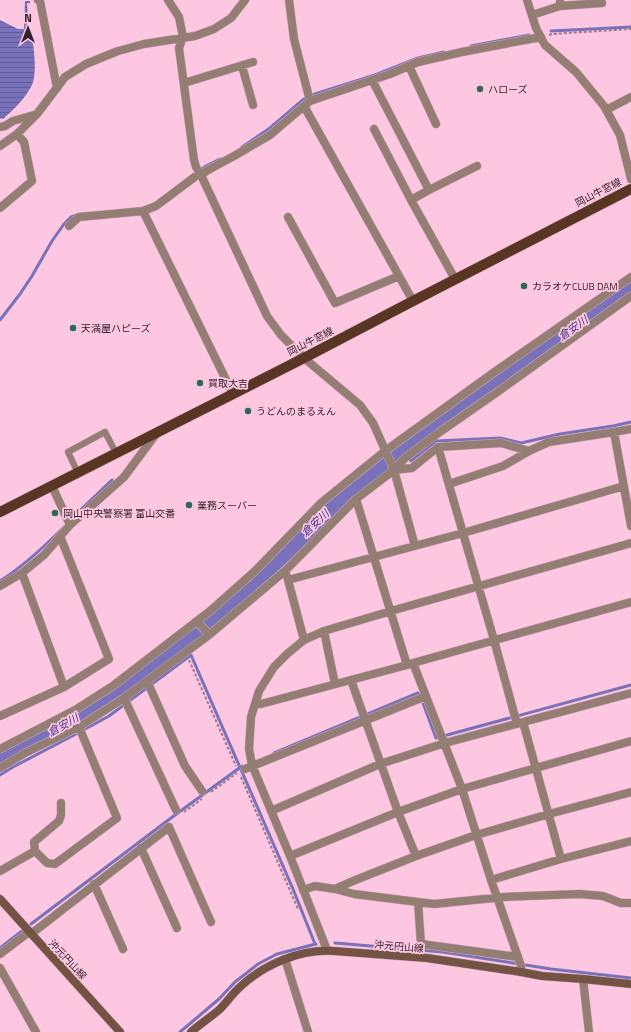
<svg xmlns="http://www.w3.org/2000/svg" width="631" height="1032" viewBox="0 0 631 1032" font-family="'Titillium Web','Noto Sans JP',sans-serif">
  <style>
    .water { fill: url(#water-rules) }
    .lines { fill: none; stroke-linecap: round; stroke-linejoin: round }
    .stream { stroke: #7971b9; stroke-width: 3 }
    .river { stroke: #7971b9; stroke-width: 19 }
    .service-casing { stroke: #d5a6be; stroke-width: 7 }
    .minor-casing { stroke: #d5a6be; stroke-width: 9 }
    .secondary-casing { stroke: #d5a6be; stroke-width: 9 }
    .primary-casing { stroke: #d5a6be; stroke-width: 11 }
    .path { stroke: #9e798c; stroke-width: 2; stroke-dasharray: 3 2; stroke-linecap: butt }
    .service { stroke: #947e74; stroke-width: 6 }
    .minor { stroke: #947e74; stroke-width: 8 }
    .secondary { stroke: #725344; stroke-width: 8 }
    .primary { stroke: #593523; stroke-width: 10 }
    .poi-dot { fill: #2e6954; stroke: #fdc7e2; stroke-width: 1.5 }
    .labels { text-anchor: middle; stroke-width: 3.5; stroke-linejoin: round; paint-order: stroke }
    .poi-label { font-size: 10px; fill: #36222d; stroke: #fdc7e2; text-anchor: start }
    .street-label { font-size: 10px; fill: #36222d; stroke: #fdc7e2 }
    .water-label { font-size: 11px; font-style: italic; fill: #46358c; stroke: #fdc7e2 }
  </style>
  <defs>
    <pattern id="water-rules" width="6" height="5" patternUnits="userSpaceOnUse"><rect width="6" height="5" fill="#7971b9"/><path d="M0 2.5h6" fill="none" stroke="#645c97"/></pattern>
  </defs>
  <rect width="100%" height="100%" fill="#fdc7e2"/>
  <path class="water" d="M 25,1 L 30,1 L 30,3 L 27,3 L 29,28 L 31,29 C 33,43 38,72 32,85 C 25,99 14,109 3,119 L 1,118 L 0,119 L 0,20 L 18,29 L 24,29 Z"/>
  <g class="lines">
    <path class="stream" d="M 551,31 L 631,27
      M 471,46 L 529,35
      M 242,147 L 270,128 L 304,99 L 315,94 L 375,75 L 418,58 L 444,52
      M 199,171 L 206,166 L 220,159
      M 0,320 L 20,294 L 32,276 L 52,241 L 64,224 L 71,217 L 77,215
      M 403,449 L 406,454
      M 409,458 L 411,461 L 436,441 L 500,438 L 521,443 L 560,434 L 613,426 L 631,422
      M 69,521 L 112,480
      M 0,581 C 24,566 44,547 64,527
      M 274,753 L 418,693 L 420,695 L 436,738 L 631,685
      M 0,775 L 13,767 L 76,734 L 109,716 L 191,655 L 293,889 L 315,944
      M 31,924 L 171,818 L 242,766
      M 335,943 L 443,952 L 551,969 L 631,978
      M 0,948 L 22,931
      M 180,1032 L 219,999 L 235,982 L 258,964 L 277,954 L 316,944"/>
    <path class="river" d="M 0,759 L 78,717 L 135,678 L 209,623 L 332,507 L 394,454 L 423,435 L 631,286"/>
    <defs>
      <path id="service" d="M 78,473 L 68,452 L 105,432 L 116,453"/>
      <path id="minor" d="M 38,0 L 40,1 L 57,88
        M 168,0 L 179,17 L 183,37 L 179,48 L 194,160 L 196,167 L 201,175 L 267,316 L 281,335 L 304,358 L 360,405 L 373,423 L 394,470 L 415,546
        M 289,0 L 294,39 L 310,101
        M 527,0 L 536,28 L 545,45 L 576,72 L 604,106 L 620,135 L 631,179
        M 560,6 L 602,3 L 601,0
        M 532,15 L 560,6 L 560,2
        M 242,66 L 253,105
        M 409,66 L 436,124
        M 372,80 L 429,190 L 411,200 L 455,279
        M 184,83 L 253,62
        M 304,106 L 310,101 L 390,74 L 418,62 L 462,52 L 541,37
        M 606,110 L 631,97
        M 0,127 L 5,126 L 13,121 L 34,115
        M 374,129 L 411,200
        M 0,146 L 17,134 L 37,114 L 65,77 L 86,64 L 118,51 L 144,44 L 195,36 L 214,29 L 231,18 L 245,0
        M 201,175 L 208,170 L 234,156 L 270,135 L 304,106 L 413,301
        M 429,190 L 477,166
        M 0,208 L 32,181 L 24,142 L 17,134
        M 143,211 L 233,394
        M 288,217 L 335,303 L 399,276
        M 69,226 L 79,217 L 143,211 L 156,206 L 200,173
        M 614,432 L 631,526
        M 438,447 L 494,640 L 517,724
        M 394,470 L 412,468 L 438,447 L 501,443 L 529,451 L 549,442 L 614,432 L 631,429
        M 449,484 L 503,466 L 529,451
        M 52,486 L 70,525
        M 356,499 L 407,665 L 413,663 L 462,789 L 491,880 L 518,957 L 521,966 L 521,972
        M 22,573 L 64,687
        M 287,576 L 304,640
        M 288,580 L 463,533 L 624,486
        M 0,586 L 22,573 L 44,555 L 70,525 L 124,477 L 156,434
        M 197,621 L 209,635
        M 324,631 L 335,684
        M 413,663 L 631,602
        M 351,680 L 398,812 L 416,856
        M 147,681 L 185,766 L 202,791
        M 124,698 L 176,810
        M 255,704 L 261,704 L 407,665
        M 0,716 L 64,687 L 109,659 L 60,536
        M 523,722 L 561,859
        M 0,749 L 75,710 L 114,685 L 210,611 L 255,571 L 322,502 L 385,451 L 493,373 L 631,277
        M 0,768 L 25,753 L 79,727 L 124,698 L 209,635 L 286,570 L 356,499 L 394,470 L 405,458 L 437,434 L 496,393 L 631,296
        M 245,769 L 426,696
        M 271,811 L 380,764 L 445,743 L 631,693
        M 141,848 L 177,928
        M 35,851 L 34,842 L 59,821 L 61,815 L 61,803
        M 290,856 L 398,812 L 462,789 L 631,741
        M 0,871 L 35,851 L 47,863 L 55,864 L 117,818 L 79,727
        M 491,880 L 561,859 L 631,841
        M 94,884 L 123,949
        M 335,889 L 354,894 L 434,904 L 504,897 L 579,894 L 603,896 L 621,903 L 631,903
        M 303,890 L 315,886 L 335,889 L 353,881 L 416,856 L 476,835 L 549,814 L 631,792
        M 418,902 L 421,944 L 518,957
        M 31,934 L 169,827 L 211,922
        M 327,950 L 290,856 L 252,765 L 249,749 L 251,717 L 259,691 L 274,667 L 287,654 L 304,640 L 324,631 L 391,611 L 631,543
        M 0,954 L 29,932
        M 285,959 L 308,1032
        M 0,968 L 36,1032
        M 583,979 L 589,1032"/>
      <path id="secondary" d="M 0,899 L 120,1032
        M 191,1032 C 200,1024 211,1017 220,1009 C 227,1002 233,993 241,986 C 265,964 300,949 334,951 L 427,958 L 521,972 L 542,976 L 583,979 L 631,984"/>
      <path id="primary" d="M 0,512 L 304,358 L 413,301 L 631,189"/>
    </defs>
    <use href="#service" class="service-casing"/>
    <use href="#minor" class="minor-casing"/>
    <use href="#secondary" class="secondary-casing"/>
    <use href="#primary" class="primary-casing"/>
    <path class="path" d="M 549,35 L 552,34 L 631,29
      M 189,660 L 236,766
      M 241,777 L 298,909 L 302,907
      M 211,792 L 237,773
      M 184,812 L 202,799"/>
    <use href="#service" class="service"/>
    <use href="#minor" class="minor"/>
    <use href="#secondary" class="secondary"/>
    <use href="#primary" class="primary"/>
  </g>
  <g class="poi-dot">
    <circle cx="480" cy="89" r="4"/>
    <circle cx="524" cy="286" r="4"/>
    <circle cx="73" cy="328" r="4"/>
    <circle cx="200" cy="383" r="4"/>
    <circle cx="248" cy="411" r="4"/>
    <circle cx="189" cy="505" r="4"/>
    <circle cx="55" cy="513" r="4"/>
  </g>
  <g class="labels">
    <g class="poi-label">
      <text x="488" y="93">ハローズ</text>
      <text x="532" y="290">カラオケCLUB DAM</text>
      <text x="81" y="332">天満屋ハピーズ</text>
      <text x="208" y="387">買取大吉</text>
      <text x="256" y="415">うどんのまるえん</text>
      <text x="197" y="509">業務スーパー</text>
      <text x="63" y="517">岡山中央警察署 富山交番</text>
    </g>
    <g class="street-label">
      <text transform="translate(598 192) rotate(-27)" y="4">岡山牛窓線</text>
      <text transform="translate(310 341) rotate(-27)" y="4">岡山牛窓線</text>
      <text transform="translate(399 946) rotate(5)" y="4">沖元円山線</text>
      <text transform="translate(68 959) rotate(47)" y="4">沖元円山線</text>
    </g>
    <g class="water-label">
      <text transform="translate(573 328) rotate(-35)" y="4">倉安川</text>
      <text transform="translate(315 523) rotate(-43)" y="4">倉安川</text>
      <text transform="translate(63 725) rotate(-29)" y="4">倉安川</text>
    </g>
  </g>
  <g transform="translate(28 28)" stroke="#fdc7e2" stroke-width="3" paint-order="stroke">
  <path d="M0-3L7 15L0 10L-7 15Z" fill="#36222d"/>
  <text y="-6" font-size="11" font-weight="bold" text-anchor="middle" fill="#36222d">N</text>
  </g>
</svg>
